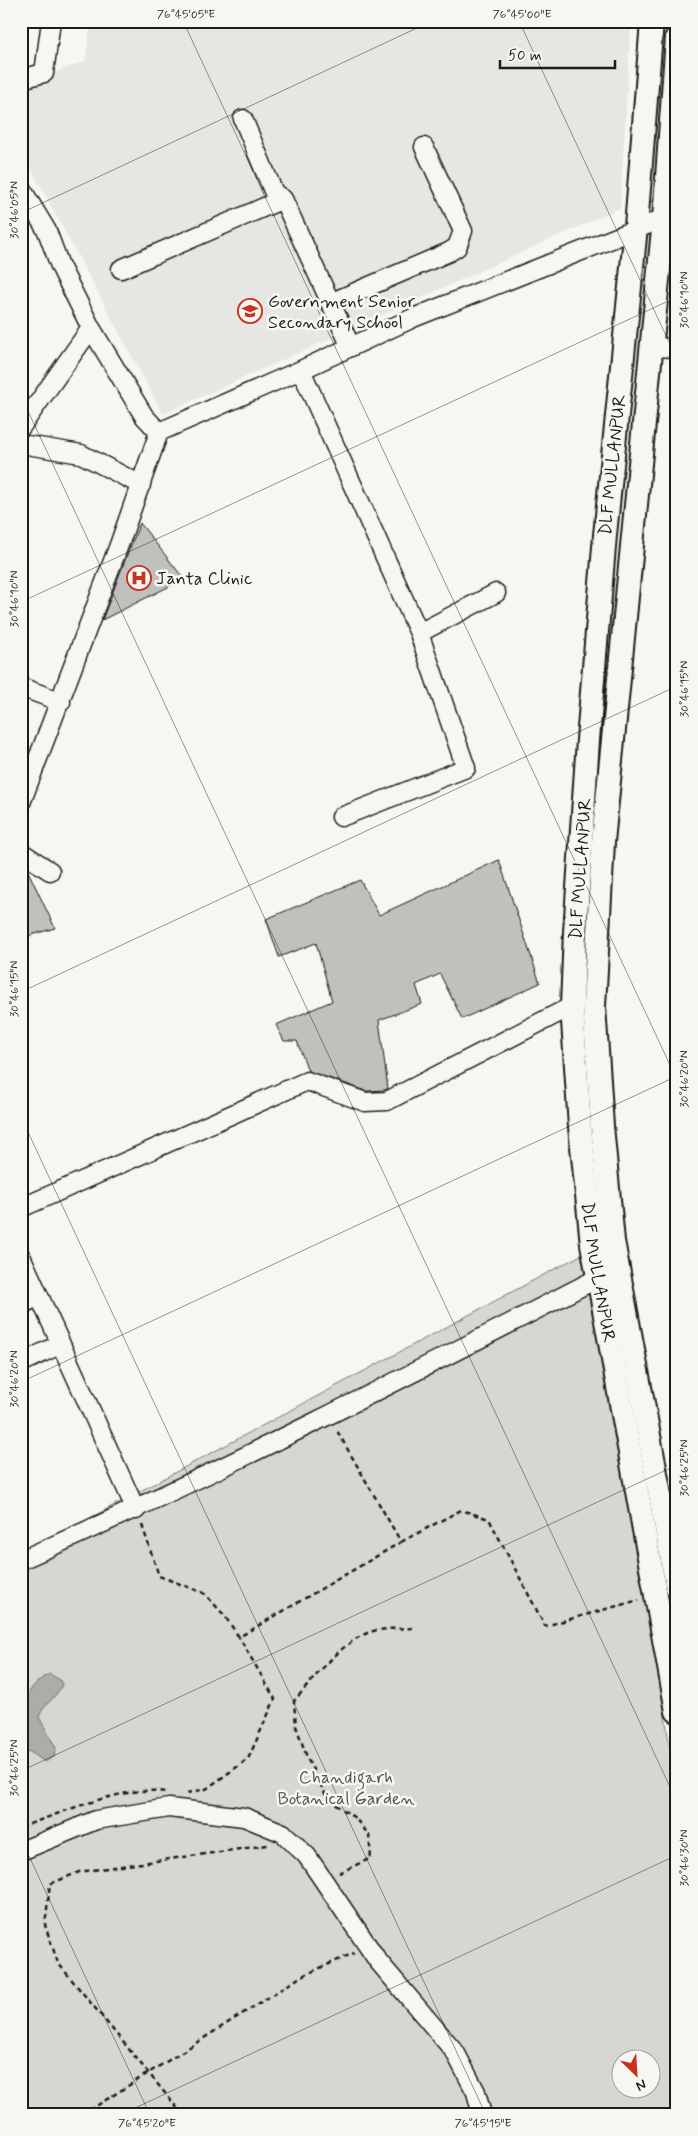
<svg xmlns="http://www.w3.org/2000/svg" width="698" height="2136" viewBox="0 0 698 2136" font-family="Mynerve,sans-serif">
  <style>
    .built { fill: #e6e6e2 }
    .green { fill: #d6d6d2; stroke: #797977; fill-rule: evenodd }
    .water { fill: #acaca9; stroke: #727271 }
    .building { fill: #c0c0bd; stroke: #1c1c1c }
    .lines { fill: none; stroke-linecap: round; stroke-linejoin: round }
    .minor-casing { stroke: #1c1c1c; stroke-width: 21 }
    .major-casing { stroke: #1c1c1c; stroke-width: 26 }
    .path { stroke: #1c1c1c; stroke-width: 2.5; stroke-dasharray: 5 4; stroke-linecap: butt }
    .minor { stroke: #f6f6f2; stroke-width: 18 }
    .major { stroke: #f6f6f2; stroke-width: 22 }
    .ticks { fill: none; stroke: #1c1c1c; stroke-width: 1; stroke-opacity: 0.45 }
    .labels { text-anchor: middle; stroke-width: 5; stroke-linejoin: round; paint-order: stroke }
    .poi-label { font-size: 18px; fill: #1c1c1c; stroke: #f6f6f2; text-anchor: start }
    .street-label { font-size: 18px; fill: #1c1c1c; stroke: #f6f6f2 }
    .park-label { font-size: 18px; fill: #545453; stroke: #f6f6f2 }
    .neatline { fill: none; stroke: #1c1c1c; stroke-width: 2 }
    .ticks-label { font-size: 12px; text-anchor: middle; fill: #1c1c1c }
  </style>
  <rect width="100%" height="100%" fill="#f6f6f2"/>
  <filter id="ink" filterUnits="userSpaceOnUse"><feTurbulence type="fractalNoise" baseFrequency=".02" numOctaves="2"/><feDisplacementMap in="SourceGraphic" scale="10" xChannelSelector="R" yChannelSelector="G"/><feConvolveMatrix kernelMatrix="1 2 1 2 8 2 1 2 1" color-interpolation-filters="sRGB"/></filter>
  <g filter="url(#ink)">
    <path class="built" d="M 91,21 L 631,21 L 620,208 L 163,414 L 21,150 L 21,86 L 85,61 Z"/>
    <path class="green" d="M 592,1249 L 677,1793 L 677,2115 L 21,2115 L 21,1555 ZM 620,2058 L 650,2058 L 650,2088 L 620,2088 Z"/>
    <path class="water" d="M 50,1674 L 60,1680 L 62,1685 C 56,1698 43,1705 39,1717 L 56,1748 L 54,1757 L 45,1762 L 30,1752 L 21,1749 C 21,1719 19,1688 50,1674 Z"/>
    <path class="building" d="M 140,523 L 184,579 L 102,620 L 129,550 Z
      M 499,860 L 540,983 L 462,1019 L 440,974 L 416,985 L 422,1004 L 379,1020 L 388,1089 L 384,1090 L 367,1091 L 308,1071 L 297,1041 L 284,1041 L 276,1025 L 332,1001 L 316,943 L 279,957 L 266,919 L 360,880 L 379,915 Z
      M 21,865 L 27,869 L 55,928 L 21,938 Z"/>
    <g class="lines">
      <defs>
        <path id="minor" d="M 21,79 L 44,73 L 51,21
          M 243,119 L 274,193 L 283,199 L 351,347
          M 21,188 L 47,231 L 60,266 L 91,328 L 144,416 L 159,432
          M 121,269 L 283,199
          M 330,303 L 449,252 L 457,247 L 463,231 L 424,147
          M 651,347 L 677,348
          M 301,370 L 419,633 L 466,768 L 341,817
          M 21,427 L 91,328
          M 21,444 L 81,454 L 141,485
          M 419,633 L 496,593
          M 21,687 L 61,702
          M 21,803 L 119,545 L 159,432 L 301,370 L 413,318 L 677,213
          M 21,852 L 50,871
          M 21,1208 L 307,1081 L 365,1102 L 387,1101 L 572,1006
          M 21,1256 L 136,1510
          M 21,1305 L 39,1296
          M 21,1363 L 61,1344
          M 21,1560 C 217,1474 408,1376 598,1278
          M 21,1851 L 96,1820 L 169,1808 L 244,1817 L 283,1833 L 307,1856 L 378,1961 L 455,2052 L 476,2092 L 482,2115"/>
        <g id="major">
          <path id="s1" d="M 652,21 L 636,227 L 605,535 L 588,740 L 575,932 L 572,1006 L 580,1127 L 592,1244 L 677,1711"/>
          <path d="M 677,37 L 664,219 L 603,842 L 594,1006 L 602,1126 L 613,1241 L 677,1587"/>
        </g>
      </defs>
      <use href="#minor" class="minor-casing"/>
      <use href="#major" class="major-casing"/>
      <path class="path" d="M 142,1525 L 159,1576 L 204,1593 L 224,1615 L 239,1637 L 401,1542 L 336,1429
        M 401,1542 L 461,1510 L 489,1519 L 545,1626 L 639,1600
        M 187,1793 L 206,1789 L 248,1759 L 275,1699 L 239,1637
        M 21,1827 C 59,1814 126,1784 165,1792
        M 339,1873 L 371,1858 L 369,1835 L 355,1818 L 328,1799 L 308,1760 L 296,1726 L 294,1701 C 315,1678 346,1634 379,1630 C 390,1628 402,1629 414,1628
        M 82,2115 L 302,1976 L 354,1953
        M 183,2115 L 58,1963 L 45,1925 L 50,1884 L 79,1872 L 268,1845"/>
      <use href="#minor" class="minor"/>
      <use href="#major" class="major"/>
    </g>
  </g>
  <path class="ticks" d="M 183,21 L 677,1080M 519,21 L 677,359M 21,213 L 432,21M 21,396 L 677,1802M 21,602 L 677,297M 21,992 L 677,686M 21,1117 L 486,2115M 21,1382 L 677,1076M 21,1771 L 677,1465M 21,1839 L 150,2115M 120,2115 L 677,1855"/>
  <defs>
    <symbol id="school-ring" viewBox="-11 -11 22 22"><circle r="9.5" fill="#f6f6f2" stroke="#c8321e" stroke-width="1.5"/><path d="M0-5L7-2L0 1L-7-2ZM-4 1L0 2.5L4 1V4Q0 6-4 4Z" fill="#c8321e"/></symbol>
    <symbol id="hospital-ring" viewBox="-11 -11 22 22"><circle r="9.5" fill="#f6f6f2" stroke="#c8321e" stroke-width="1.5"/><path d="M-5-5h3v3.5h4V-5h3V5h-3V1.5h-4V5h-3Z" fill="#c8321e"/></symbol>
  </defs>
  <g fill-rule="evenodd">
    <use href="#school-ring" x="236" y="297" width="28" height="28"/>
    <use href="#hospital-ring" x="125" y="564" width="28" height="28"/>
  </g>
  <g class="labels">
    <g class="poi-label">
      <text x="268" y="307">Government Senior<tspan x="268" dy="21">Secondary School</tspan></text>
      <text x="156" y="584">Janta Clinic</text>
    </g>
    <g class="street-label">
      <text transform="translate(612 465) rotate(-84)" y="6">DLF MULLANPUR</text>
      <text transform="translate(580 869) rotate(-86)" y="6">DLF MULLANPUR</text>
      <text dy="6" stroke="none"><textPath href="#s1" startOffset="1256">DLF MULLANPUR</textPath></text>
    </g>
    <g class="park-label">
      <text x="346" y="1783">Chandigarh<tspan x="346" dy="21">Botanical Garden</tspan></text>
    </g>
  </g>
  <rect width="698" height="2136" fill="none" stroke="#f6f6f2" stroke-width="55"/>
  <g transform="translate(636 2074) rotate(155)"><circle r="24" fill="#f6f6f2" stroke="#9f9f9c"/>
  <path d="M0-4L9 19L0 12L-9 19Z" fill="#c8321e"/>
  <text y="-8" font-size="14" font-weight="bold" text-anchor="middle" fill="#1c1c1c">N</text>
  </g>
  <path d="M500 60v8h115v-8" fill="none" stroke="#1c1c1c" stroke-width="2.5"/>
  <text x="508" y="60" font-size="15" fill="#1c1c1c" stroke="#f6f6f2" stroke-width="4" paint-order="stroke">50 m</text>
  <rect x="28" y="28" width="642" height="2080" class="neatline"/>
  <g class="ticks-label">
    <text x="186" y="18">76°45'05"E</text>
    <text x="522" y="18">76°45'00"E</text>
    <text transform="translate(14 210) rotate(-90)" y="4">30°46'05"N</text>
    <text transform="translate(684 300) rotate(-90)" y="4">30°46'10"N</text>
    <text transform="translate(14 599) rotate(-90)" y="4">30°46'10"N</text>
    <text transform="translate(684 689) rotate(-90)" y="4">30°46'15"N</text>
    <text transform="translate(14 989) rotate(-90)" y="4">30°46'15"N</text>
    <text transform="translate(684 1079) rotate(-90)" y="4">30°46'20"N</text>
    <text transform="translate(14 1379) rotate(-90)" y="4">30°46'20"N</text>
    <text transform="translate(684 1468) rotate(-90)" y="4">30°46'25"N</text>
    <text transform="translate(14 1768) rotate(-90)" y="4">30°46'25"N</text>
    <text transform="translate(684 1858) rotate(-90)" y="4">30°46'30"N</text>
    <text x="147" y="2127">76°45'20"E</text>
    <text x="483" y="2127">76°45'15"E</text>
  </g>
</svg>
